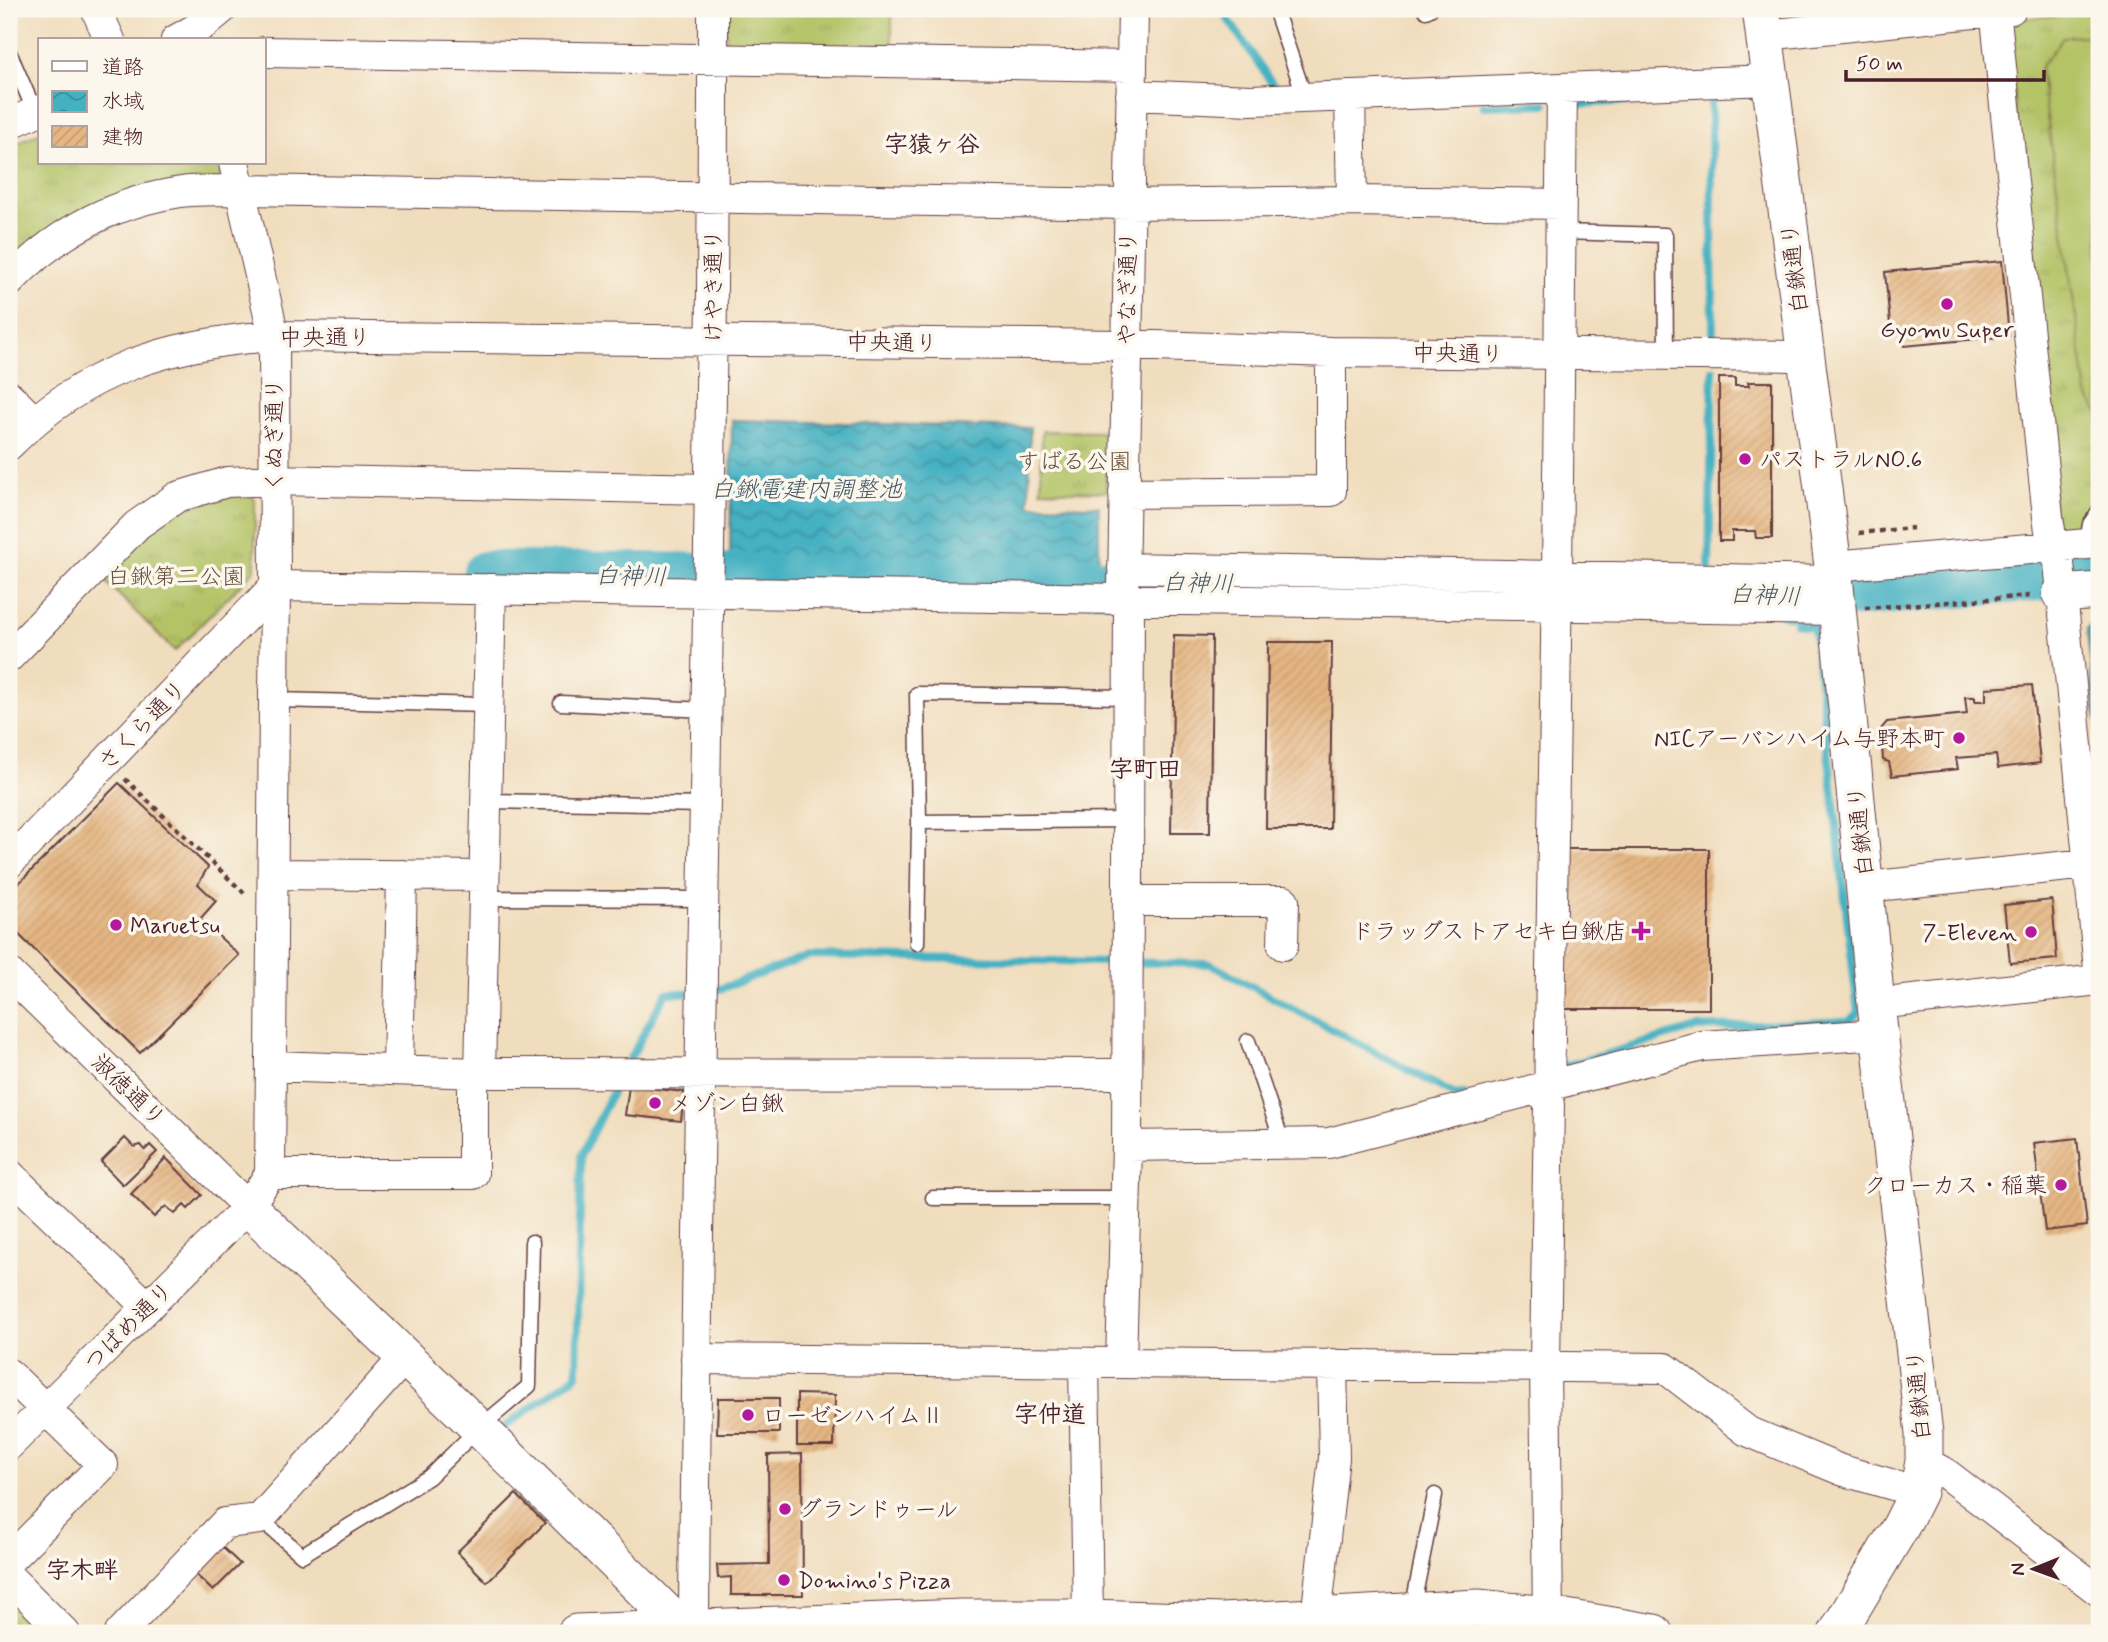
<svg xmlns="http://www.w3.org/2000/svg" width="2108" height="1642" viewBox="0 0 2108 1642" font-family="Mynerve,'Klee One',sans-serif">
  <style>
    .grass { fill: url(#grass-tufts); stroke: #7e7148; stroke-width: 2 }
    .garden { fill: #b3c366; stroke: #7e7148; stroke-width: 2 }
    .water { fill: url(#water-waves); stroke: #476876; stroke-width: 2 }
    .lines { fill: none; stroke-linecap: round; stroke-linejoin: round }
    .stream { stroke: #44b1c2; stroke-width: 8 }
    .river { stroke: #44b1c2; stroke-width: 47 }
    .building { fill: url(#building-hatch) }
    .service-casing { stroke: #633c41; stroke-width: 17 }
    .minor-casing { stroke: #633c41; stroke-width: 32 }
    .tertiary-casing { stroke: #633c41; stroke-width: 39 }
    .path { stroke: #633c41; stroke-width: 4.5; stroke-dasharray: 5 5; stroke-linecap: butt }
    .service { stroke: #fff; stroke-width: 14 }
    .minor { stroke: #fff; stroke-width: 30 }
    .tertiary { stroke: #fff; stroke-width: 37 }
    .poi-dot { fill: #b5179e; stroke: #fbf7ec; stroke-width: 2.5 }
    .labels { text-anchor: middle; stroke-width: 7; stroke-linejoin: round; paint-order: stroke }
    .street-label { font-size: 23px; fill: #4a1f2b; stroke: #fbf7ec }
    .poi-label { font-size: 23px; fill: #4a1f2b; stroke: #fbf7ec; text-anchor: start }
    .park-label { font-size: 23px; fill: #6a503d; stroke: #fbf7ec }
    .neighbourhood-label { font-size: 24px; font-weight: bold; fill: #4a1f2b; stroke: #fbf7ec }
    .water-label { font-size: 24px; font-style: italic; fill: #485967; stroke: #fbf7ec }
  </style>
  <defs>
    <pattern id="grass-tufts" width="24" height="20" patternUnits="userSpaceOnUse" patternTransform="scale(1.75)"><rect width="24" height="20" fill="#b3c366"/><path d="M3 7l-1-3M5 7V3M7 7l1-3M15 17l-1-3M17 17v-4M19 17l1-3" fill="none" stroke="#9ba759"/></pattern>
    <pattern id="water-waves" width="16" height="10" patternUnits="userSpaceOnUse" patternTransform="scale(1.75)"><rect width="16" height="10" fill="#44b1c2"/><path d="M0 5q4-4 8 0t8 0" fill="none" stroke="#3b8f9e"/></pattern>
    <pattern id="building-hatch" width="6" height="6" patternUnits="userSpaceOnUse" patternTransform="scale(1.75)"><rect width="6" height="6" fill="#e5b683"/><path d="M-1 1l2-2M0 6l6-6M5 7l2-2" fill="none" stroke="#c69c71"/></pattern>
  </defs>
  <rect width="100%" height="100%" fill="#fbf7ec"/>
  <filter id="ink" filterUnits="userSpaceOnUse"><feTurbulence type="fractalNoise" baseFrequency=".0143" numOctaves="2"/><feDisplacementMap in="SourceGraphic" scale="14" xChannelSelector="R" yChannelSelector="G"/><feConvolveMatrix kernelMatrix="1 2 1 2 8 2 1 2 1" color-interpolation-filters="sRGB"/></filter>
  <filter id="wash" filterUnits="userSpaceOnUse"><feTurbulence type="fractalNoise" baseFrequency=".00686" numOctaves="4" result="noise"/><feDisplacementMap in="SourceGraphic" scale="28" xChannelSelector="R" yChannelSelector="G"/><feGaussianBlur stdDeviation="1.57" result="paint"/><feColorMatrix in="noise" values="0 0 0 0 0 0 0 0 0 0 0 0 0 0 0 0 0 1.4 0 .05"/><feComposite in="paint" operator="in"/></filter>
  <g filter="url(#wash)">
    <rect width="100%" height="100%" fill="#f0ddbd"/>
    <path class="grass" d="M 726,9 L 892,9 L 892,46 L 726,49 Z
      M 2099,11 L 2099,531 L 2065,534 L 2055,522 L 2007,26 L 2013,20 Z
      M 40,132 L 40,163 L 219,163 L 221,173 L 214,183 L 9,270 L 9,147 Z
      M 1042,431 L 1107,432 L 1106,492 L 1041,490 Z
      M 246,492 L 255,499 L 255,570 L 175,651 L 100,576 L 140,538 L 182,508 Z
      M 9,1588 L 49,1633 L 9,1633 Z"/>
    <path class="garden" d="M 2099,35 L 2099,415 L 2087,394 L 2040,68 L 2063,37 Z"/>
    <path class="water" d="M 732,420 L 1030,428 L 1029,505 L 1099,506 L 1099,561 L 730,555 Z
      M 2099,618 L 2099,742 L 2087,629 L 2096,619 Z"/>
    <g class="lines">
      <path class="stream" d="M 1221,9 L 1274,86
        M 1711,98 L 1713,334
        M 1575,104 L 1676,99
        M 1483,106 L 1545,104
        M 1709,568 L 1713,370
        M 709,993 L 809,956 L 1210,964 L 1457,1096 L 1464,1094
        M 626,1066 L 666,993 L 696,993
        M 1554,1069 L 1696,1028 L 1849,1021 L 1858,1013 L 1814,627 L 1796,624
        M 504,1427 L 577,1375 L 581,1156 L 618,1081"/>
      <path class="river" d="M 486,574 L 1061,580 L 1169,586 L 1388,587
        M 1791,597 L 1819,597 L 2099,572"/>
    </g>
    <g id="blocks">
      <path class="building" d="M 2002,261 L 2009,336 L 1904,346 L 1902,333 L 1891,334 L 1885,272 Z
        M 1719,378 L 1735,378 L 1735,386 L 1749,386 L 1748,382 L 1772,382 L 1772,538 L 1756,538 L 1755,531 L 1732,531 L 1732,541 L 1719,541 Z
        M 1174,635 L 1212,636 L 1210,833 L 1171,833 Z
        M 1268,642 L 1332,642 L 1330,829 L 1266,829 Z
        M 2032,685 L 2040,763 L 1998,768 L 1996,755 L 1956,758 L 1958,769 L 1892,776 L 1889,762 L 1883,760 L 1881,729 L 1887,722 L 1967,714 L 1965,697 L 1975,697 L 1975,701 L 1986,701 L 1986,688 Z
        M 119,783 L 208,867 L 198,884 L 216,901 L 200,919 L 239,955 L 140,1053 L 9,925 L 9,893 Z
        M 1565,849 L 1709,849 L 1709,1009 L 1565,1009 Z
        M 2052,900 L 2057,959 L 2010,963 L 2004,905 Z
        M 629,1086 L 684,1092 L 681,1121 L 625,1115 Z
        M 125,1138 L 134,1147 L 141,1145 L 145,1150 L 150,1145 L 157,1152 L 123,1185 L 101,1162 Z
        M 2077,1138 L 2087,1226 L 2045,1231 L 2034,1143 Z
        M 166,1158 L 202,1195 L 188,1209 L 184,1205 L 175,1214 L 166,1206 L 154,1217 L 131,1194 Z
        M 797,1394 L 835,1395 L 834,1446 L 797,1446 Z
        M 718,1398 L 779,1398 L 779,1433 L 717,1433 Z
        M 802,1454 L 803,1595 L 731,1595 L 731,1577 L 718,1578 L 717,1565 L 769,1564 L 768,1455 Z
        M 516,1494 L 545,1523 L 487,1582 L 457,1552 Z
        M 218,1543 L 240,1564 L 213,1591 L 191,1570 Z"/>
    </g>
  </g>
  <g filter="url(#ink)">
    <use href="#blocks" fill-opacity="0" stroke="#633c41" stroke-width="2"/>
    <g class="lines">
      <defs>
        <path id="service" d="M 1275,9 L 1305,98
          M 1426,11 L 1430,9
          M 9,52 L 35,112
          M 1560,232 L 1665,235 L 1666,355
          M 2087,544 L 2090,524 L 2099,511
          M 274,700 L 488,705
          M 561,703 L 706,710
          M 486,801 L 705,805
          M 919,822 L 917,694 L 1128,697
          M 484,898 L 702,899
          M 917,943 L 919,822 L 1128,820
          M 1248,1041 L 1283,1144
          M 933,1198 L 1125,1198
          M 260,1519 L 302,1555 L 429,1477 L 479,1428 L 529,1386 L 532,1242
          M 1412,1610 L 1435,1495"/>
        <path id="minor" d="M 96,9 L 110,40
          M 1995,9 L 2048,517 L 2051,537 L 2059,563 L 2099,969
          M 1766,35 L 2011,9
          M 176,40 L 204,24 L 222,9
          M 264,52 L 1132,66
          M 1131,95 L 1251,100 L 1771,80
          M 1350,96 L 1352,201
          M 9,124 L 40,110
          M 9,282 C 55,233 113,202 181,192 C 200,189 221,191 240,190 L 1129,204 L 1352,201 L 1560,204
          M 9,396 L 33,420
          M 9,445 C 84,369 170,343 274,336 L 1126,345 L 1331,352 L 1804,356
          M 1124,493 L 1331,491 L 1331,352
          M 1833,566 L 2099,543
          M 1123,568 L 1834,581
          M 275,586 L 1837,610
          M 1123,586 L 1133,9
          M 9,657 L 137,525 L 177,497 L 227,482 L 274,480 L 710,489
          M 9,863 L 275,586
          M 273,874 L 484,876
          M 1866,887 L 2088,864
          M 1128,901 L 1284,901 L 1283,945
          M 9,973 L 248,1207
          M 1876,1004 L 2099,980
          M 271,1066 L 480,1073 L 1127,1074
          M 398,1070 L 402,875
          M 480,1073 L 491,589
          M 1127,1146 L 1329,1143 L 1702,1046 L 1865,1035 L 1881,1036
          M 9,1174 L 148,1307
          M 270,1174 L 473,1174 L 473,1072
          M 696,1359 L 1665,1368 L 1747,1431 L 1841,1470 L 1918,1492
          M 1084,1363 L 1088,1618
          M 1121,1363 L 1127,1146 L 1129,598
          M 9,1374 L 103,1465 L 9,1560
          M 9,1445 L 248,1207 L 270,1174 L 275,586 L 274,336 L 234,163
          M 1924,1462 L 1945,1473 L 2099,1591
          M 9,1577 L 65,1633
          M 1548,1615 L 1545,1365 L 1557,575 L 1562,88
          M 1316,1618 L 1334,1458 L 1332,1364
          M 120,1633 L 225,1523 L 260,1519 L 405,1357
          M 694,1633 C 696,1092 714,550 713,9"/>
        <path id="tertiary" d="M 1761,9 L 1833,566 L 1876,1004 L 1924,1434 L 1924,1462 L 1918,1492 L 1901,1526 L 1837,1633
          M 2061,594 L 2099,591
          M 248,1207 L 479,1428 L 683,1629
          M 576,1633 L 962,1618 L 1088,1618 L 1222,1622 L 1478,1608 L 1548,1615 L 1654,1633"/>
      </defs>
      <use href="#service" class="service-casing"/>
      <use href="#minor" class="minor-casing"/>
      <use href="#tertiary" class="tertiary-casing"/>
      <path class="path" d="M 1859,533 L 1913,528
        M 1865,608 L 2031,596
        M 125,779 L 245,894"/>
      <use href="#service" class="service"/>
      <use href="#minor" class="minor"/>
      <use href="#tertiary" class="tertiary"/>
    </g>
  </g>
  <g class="poi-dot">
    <circle cx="1947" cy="304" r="7"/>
    <circle cx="1745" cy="459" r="7"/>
    <circle cx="1959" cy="738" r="7"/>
    <circle cx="116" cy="925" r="7"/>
    <path d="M1637.5 920.5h7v7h7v7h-7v7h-7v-7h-7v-7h7z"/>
    <circle cx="2031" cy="932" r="7"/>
    <circle cx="655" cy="1103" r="7"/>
    <circle cx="2061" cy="1185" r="7"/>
    <circle cx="748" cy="1415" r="7"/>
    <circle cx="785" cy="1509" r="7"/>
    <circle cx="784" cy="1580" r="7"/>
  </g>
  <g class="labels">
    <g class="street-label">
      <text transform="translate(1794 268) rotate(-97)" y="8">白鍬通り</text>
      <text transform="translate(713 286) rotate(-90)" y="8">けやき通り</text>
      <text transform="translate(1127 288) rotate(-89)" y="8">やなぎ通り</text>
      <text x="325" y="345">中央通り</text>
      <text transform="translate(892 342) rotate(1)" y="8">中央通り</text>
      <text transform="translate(1458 353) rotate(1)" y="8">中央通り</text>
      <text transform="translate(274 435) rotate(-90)" y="8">くぬぎ通り</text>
      <text transform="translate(142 725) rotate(-46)" y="8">さくら通り</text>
      <text transform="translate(1860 831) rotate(-96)" y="8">白鍬通り</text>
      <text transform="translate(129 1090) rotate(44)" y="8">淑徳通り</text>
      <text transform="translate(128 1326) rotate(-45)" y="8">つばめ通り</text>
      <text transform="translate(1918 1395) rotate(-95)" y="8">白鍬通り</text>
    </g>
    <g class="poi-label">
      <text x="1947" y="337" text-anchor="middle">Gyomu Super</text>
      <text x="1759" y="467">パストラルNO.6</text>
      <text x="1945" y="746" text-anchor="end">NICアーバンハイム与野本町</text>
      <text x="130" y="933">Maruetsu</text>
      <text x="1627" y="939" text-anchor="end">ドラッグストアセキ白鍬店</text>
      <text x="2017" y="940" text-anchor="end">7-Eleven</text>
      <text x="669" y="1111">メゾン白鍬</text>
      <text x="2047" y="1193" text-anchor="end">クローカス・稲葉</text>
      <text x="762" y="1423">ローゼンハイムⅡ</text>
      <text x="799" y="1517">グランドゥール</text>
      <text x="798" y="1588">Domino's Pizza</text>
    </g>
    <g class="park-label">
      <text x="1074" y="469">すばる公園</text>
      <text x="176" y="584">白鍬第二公園</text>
    </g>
    <g class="neighbourhood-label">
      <text x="932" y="152">字猿ヶ谷</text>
      <text x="1145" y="777">字町田</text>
      <text x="1050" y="1422">字仲道</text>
      <text x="82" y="1578">字木畔</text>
    </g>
    <g class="water-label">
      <text x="806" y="497">白鍬電建内調整池</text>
      <text transform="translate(631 576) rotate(1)" y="8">白神川</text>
      <text transform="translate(1198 583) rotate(1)" y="8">白神川</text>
      <text transform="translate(1765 595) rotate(2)" y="8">白神川</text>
    </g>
  </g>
  <rect width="2108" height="1642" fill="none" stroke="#fbf7ec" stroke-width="35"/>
  <rect x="38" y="38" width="228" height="126" fill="#fbf7ec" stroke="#b4a19f" stroke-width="2"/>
  <rect x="52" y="61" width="35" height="10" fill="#ffffff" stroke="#b4a19f" stroke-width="2"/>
  <text x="102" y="74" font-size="21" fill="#4a1f2b">道路</text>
  <rect x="52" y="91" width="35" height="21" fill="url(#water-waves)" stroke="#b4a19f" stroke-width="2"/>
  <text x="102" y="108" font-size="21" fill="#4a1f2b">水域</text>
  <rect x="52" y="126" width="35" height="21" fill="url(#building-hatch)" stroke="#b4a19f" stroke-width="2"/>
  <text x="102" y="144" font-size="21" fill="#4a1f2b">建物</text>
  <g transform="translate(2034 1569) rotate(269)" stroke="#fbf7ec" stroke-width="5" paint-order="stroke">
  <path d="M0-5L12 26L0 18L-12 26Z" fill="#4a1f2b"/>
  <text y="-10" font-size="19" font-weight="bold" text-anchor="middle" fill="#4a1f2b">N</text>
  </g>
  <path d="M1846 70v10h198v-10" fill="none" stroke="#4a1f2b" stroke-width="3.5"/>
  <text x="1856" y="70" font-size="21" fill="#4a1f2b" stroke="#fbf7ec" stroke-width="5" paint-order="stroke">50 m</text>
</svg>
